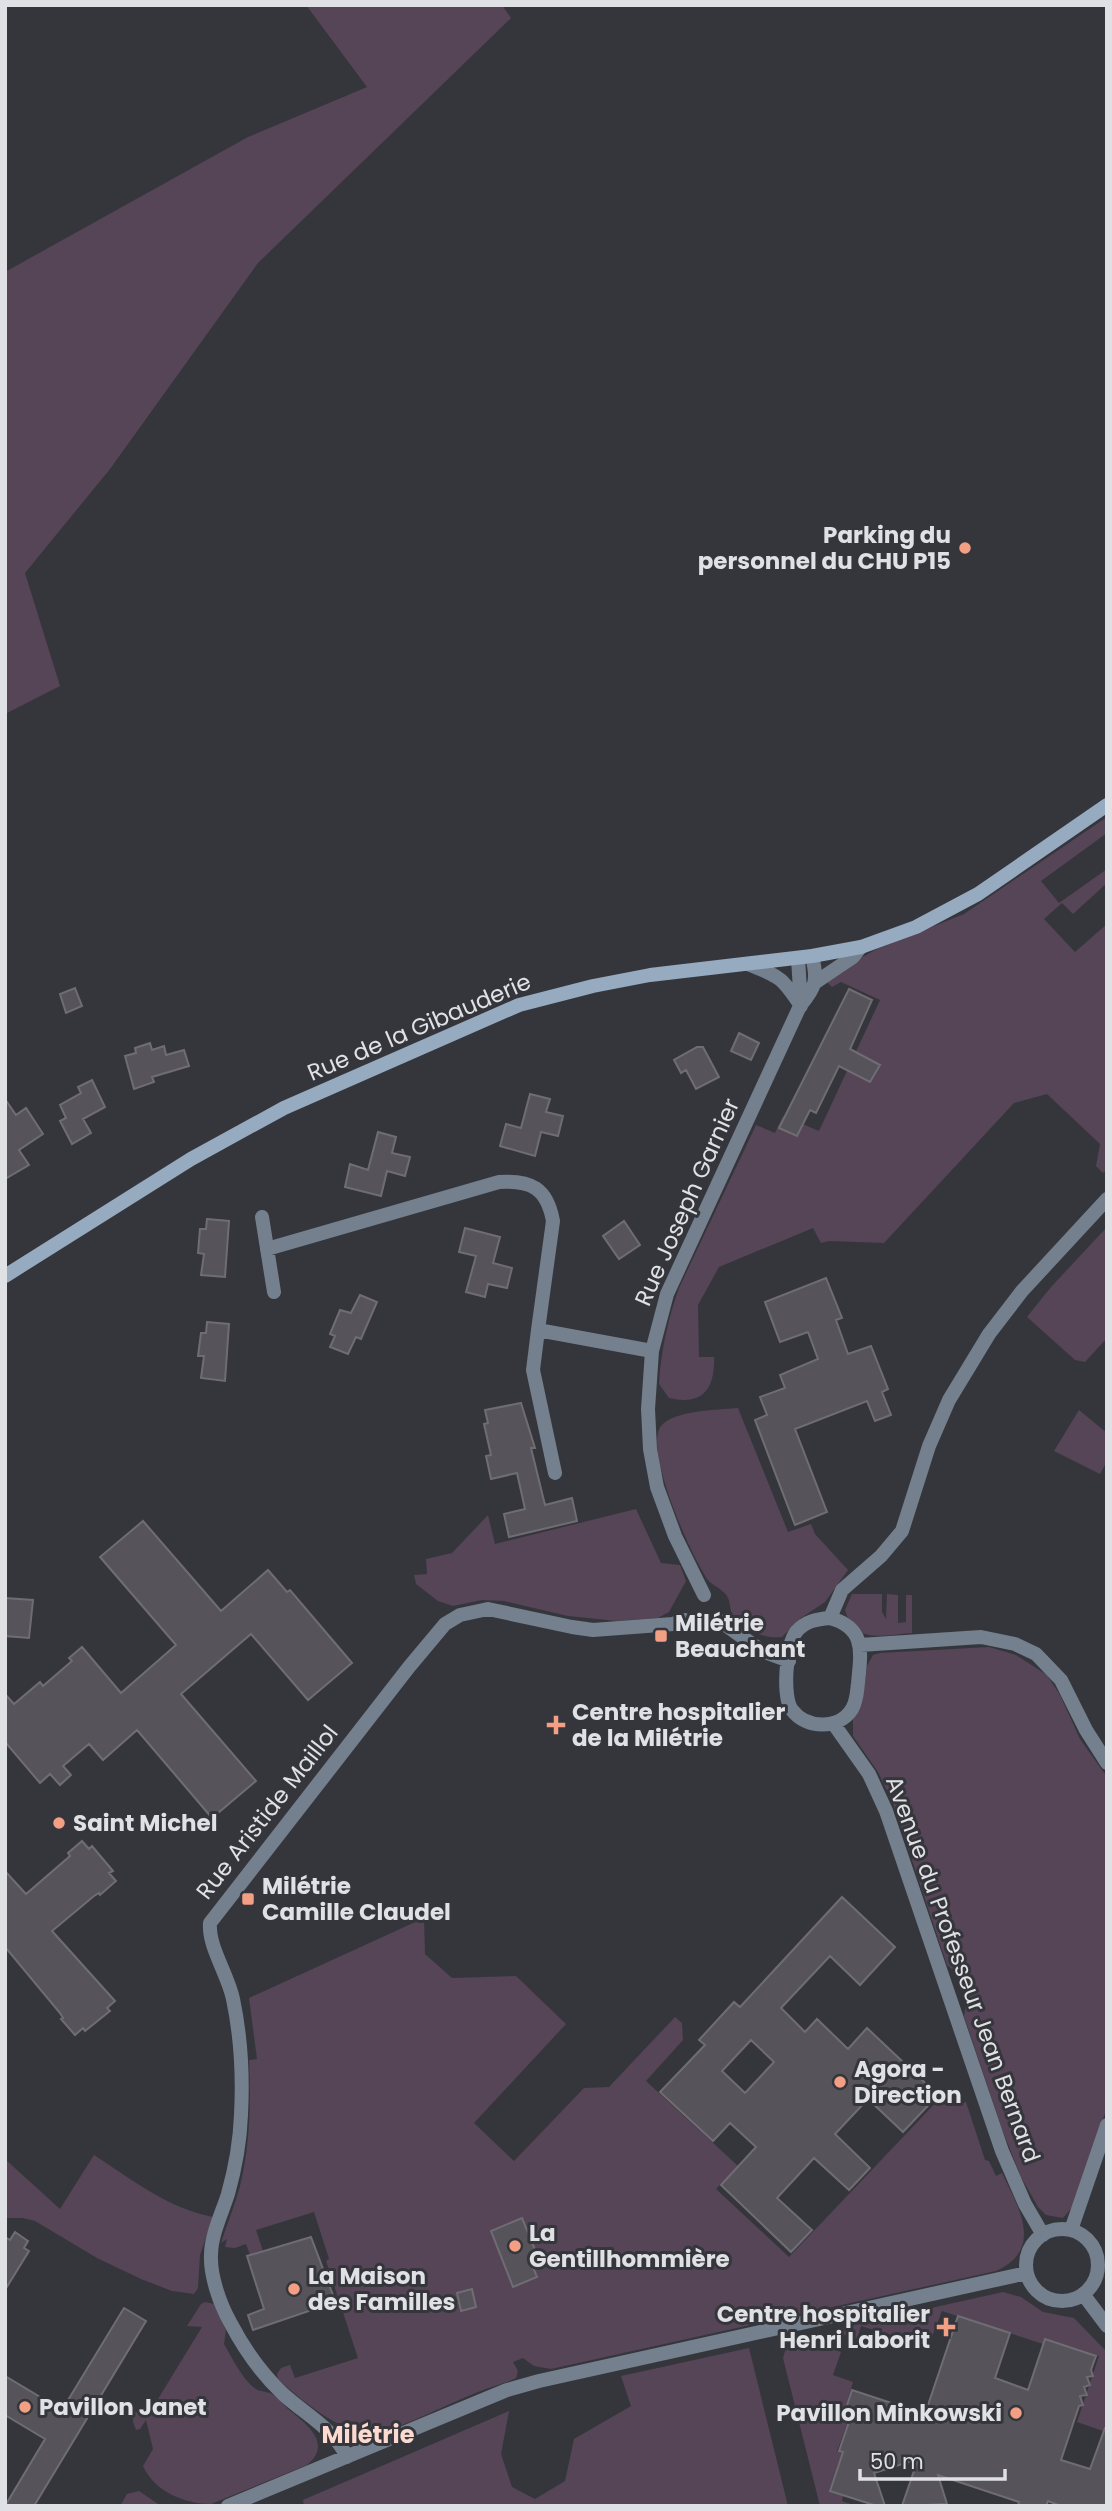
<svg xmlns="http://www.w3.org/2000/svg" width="1112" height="2511" viewBox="0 0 1112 2511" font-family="Poppins,sans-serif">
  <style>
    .green { fill: #564457 }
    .building { fill: #56545a; stroke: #6f6d73; stroke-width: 2; fill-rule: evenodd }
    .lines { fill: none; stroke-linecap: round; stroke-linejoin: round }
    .street { stroke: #74808e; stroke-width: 14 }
    .secondary { stroke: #96aac0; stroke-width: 14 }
    .poi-dot { fill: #f39f84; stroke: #35363c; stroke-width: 2.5 }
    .labels { text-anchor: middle; stroke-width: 6; stroke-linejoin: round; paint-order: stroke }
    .poi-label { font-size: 23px; font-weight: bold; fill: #e0e1e4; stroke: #35363c; text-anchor: start }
    .street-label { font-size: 23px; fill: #e0e1e4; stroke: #35363c }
    .neighbourhood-label { font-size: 24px; font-weight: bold; fill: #fcdad0; stroke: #35363c }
  </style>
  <rect width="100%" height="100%" fill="#35363c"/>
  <path class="green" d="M 306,5 L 502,5 L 511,18 L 258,263 L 110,469 L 25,573 L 60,686 L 5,714 L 5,272 L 248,137 L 367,87 Z
    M 1107,817 L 1107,833 L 1041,881 L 1059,903 L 1107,869 L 1107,883 L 1073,914 L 1062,903 L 1044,919 L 1075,952 L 1107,924 L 1107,1169 L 1103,1173 L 1096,1166 L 1100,1144 L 1047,1094 L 1014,1103 L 884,1243 L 829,1241 L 821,1243 L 813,1228 L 719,1267 L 698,1305 L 699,1357 L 714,1357 C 715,1389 703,1406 669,1398 L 659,1384 C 661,1350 668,1319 679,1288 L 756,1125 L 775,1133 L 783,1116 L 819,1131 L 880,1000 L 841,982 L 832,987 L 826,981 L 850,964 L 877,949 L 964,914 Z
    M 1107,1227 L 1107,1338 L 1085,1362 L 1075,1360 L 1027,1317 L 1051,1287 Z
    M 738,1408 L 788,1532 L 811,1524 L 815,1534 L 848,1570 L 825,1602 L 801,1618 L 782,1637 C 764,1639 746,1631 735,1618 C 729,1611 731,1605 728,1598 C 724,1589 714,1587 708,1580 C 692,1558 643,1449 661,1426 C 674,1410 718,1410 738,1408 Z
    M 1079,1410 L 1107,1433 L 1107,1461 L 1100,1474 L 1054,1451 Z
    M 636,1509 L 661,1563 L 680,1565 L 686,1581 L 669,1612 L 658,1618 L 617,1621 L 568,1616 L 504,1601 L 482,1600 L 453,1606 L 438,1601 L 416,1584 L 414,1575 L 427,1574 L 426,1559 L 452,1553 L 488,1515 L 495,1544 Z
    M 852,1594 L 882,1594 L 882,1612 L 886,1619 L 887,1594 L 898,1595 L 898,1623 L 906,1622 L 906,1595 L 912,1595 L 912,1633 C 884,1635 855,1645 845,1610 Z
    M 989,1647 L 1016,1655 L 1047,1675 L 1060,1695 L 1080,1739 L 1107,1777 L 1107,2107 L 1075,2204 L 1063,2218 L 1046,2215 L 1038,2207 L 1021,2177 L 1002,2129 L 964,2016 C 969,1992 966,1980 947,1965 L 893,1803 L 878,1772 L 853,1736 L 853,1717 L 862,1704 L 867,1666 L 873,1655 L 880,1653 Z
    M 424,1918 L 425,1954 L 452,1978 L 516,1976 L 566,2024 L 474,2123 L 514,2161 L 584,2088 L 609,2087 L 675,2017 L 682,2023 L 683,2040 L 646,2081 L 738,2166 L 716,2189 L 789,2257 L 943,2095 L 955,2106 L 966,2102 L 985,2160 L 989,2161 L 996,2176 L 1002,2173 C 1018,2207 1045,2249 996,2271 L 551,2369 L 534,2366 L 523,2358 L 513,2362 L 518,2371 L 516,2378 L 512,2380 C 498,2385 484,2389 471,2395 C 452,2402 385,2436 370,2434 C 338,2431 301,2400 278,2379 L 277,2374 L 281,2368 L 290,2365 L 295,2378 L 358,2358 L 326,2261 L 329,2259 L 314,2212 L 256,2230 L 263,2251 L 250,2255 L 246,2244 L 235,2248 L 225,2247 L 227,2239 L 221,2243 C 227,2224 235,2205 240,2186 C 250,2145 251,2102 249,2060 L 257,2059 L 249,1998 Z
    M 94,2155 C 133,2180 167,2208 213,2217 L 200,2255 L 198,2288 L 194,2294 L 172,2291 L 141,2279 L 97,2258 L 35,2221 L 23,2218 L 5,2218 L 5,2159 L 60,2209 Z
    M 1003,2292 L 1021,2297 L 1043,2312 L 1074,2318 L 1107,2352 L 1107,2452 L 1097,2449 L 1103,2431 L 1077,2422 L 1099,2356 L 1046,2339 L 1043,2344 L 942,2311 L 928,2347 L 861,2326 L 857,2339 L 839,2333 L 837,2329 Z
    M 205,2302 L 214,2304 L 226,2330 L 224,2344 C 231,2356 244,2382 256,2389 C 260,2392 267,2391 272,2394 C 278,2397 283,2404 288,2409 C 305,2423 334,2443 307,2465 L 211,2504 C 184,2504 154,2491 143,2466 L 153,2449 L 146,2420 L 140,2429 L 136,2430 L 133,2422 L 133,2412 L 150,2412 L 202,2327 L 187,2326 L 201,2304 Z
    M 809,2335 L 824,2346 L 841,2352 L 833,2375 L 853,2382 L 845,2408 L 852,2411 L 837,2451 L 842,2453 L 829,2491 L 843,2496 L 842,2501 L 856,2506 L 820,2506 L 783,2358 L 788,2341 Z
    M 749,2348 L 788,2506 L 304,2506 L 303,2500 L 509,2411 L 501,2454 L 512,2487 L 535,2499 L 565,2481 L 574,2439 L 631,2406 L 621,2376 Z
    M 139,2491 L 161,2506 L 120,2506 L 127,2494 Z"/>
  <path class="building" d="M 75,988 L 82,1006 L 66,1013 L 60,994 Z
    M 849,989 L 872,1000 L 850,1049 L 880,1065 L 870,1082 L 839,1066 L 816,1113 L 810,1110 L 797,1136 L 779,1128 Z
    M 739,1033 L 759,1043 L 751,1060 L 731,1051 Z
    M 150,1043 L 152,1050 L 164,1046 L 166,1055 L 184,1050 L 189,1066 L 152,1077 L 154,1082 L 134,1089 L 125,1056 L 136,1053 L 135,1048 Z
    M 697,1047 L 703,1047 L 719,1077 L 696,1089 L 686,1070 L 681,1073 L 674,1060 Z
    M 92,1080 L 105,1107 L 83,1119 L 91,1133 L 72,1144 L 60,1121 L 66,1118 L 60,1105 L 81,1093 L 78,1087 Z
    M 530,1094 L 550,1099 L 546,1112 L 563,1116 L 558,1136 L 541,1132 L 535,1156 L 500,1146 L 506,1124 L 521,1128 Z
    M 5,1099 L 16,1115 L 26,1108 L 43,1134 L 19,1150 L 29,1165 L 5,1179 Z
    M 378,1132 L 396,1137 L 392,1153 L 410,1157 L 405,1176 L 387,1171 L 381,1196 L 345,1187 L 350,1164 L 368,1170 Z
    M 207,1219 L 229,1221 L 225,1277 L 201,1275 L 204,1254 L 198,1253 L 200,1229 L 206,1229 Z
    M 624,1221 L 640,1245 L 619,1259 L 603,1236 Z
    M 465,1228 L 500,1237 L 493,1263 L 512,1268 L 507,1288 L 488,1284 L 485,1297 L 466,1292 L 476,1256 L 459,1252 Z
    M 826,1278 L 842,1318 L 836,1320 L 848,1354 L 871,1346 L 888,1389 L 882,1392 L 891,1415 L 875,1421 L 867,1401 L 795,1429 L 827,1512 L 795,1525 L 755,1420 L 767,1415 L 760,1397 L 785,1388 L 780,1375 L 818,1359 L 808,1332 L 780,1342 L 765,1302 Z
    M 360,1295 L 377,1302 L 361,1339 L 356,1337 L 348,1354 L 330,1347 L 335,1336 L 330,1334 L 340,1310 L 351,1313 Z
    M 207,1322 L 229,1324 L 225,1381 L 201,1378 L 204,1356 L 198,1356 L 201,1333 L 206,1333 Z
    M 521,1403 L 535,1448 L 531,1448 L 545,1505 L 572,1498 L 577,1521 L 509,1537 L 504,1514 L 525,1509 L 517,1473 L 491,1479 L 486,1456 L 491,1455 L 484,1424 L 488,1423 L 485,1410 Z
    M 143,1521 L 221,1611 L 268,1570 L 287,1592 L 290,1590 L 352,1663 L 308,1700 L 251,1634 L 181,1694 L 256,1781 L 212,1818 L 137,1730 L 103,1760 L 89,1744 L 63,1766 L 71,1775 L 60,1785 L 50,1774 L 40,1783 L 5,1742 L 5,1694 L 14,1704 L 40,1682 L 43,1686 L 72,1661 L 69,1658 L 82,1647 L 121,1693 L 176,1645 L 100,1557 Z
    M 5,1598 L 33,1600 L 29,1638 L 5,1636 Z
    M 82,1841 L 89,1849 L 92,1846 L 113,1871 L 109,1873 L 116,1881 L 100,1895 L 99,1893 L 94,1896 L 52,1931 L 115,2001 L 107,2008 L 110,2011 L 85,2031 L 83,2028 L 75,2035 L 61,2019 L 63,2018 L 60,2013 L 5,1947 L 5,1871 L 26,1894 L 70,1856 L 68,1853 Z
    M 842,1897 L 895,1947 L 860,1985 L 830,1956 L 781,2008 L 805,2032 L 817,2019 L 848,2049 L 867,2028 L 938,2095 L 903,2132 L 868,2099 L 835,2134 L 870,2168 L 849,2190 L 814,2158 L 777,2198 L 812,2230 L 791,2252 L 721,2185 L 756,2147 L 730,2123 L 713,2141 L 660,2092 L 705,2045 L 699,2040 L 734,2002 L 740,2007 ZM 751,2040 L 774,2062 L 745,2093 L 722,2071 Z
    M 522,2218 L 538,2257 L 530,2260 L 537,2277 L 513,2287 L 491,2231 Z
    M 15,2232 L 28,2241 L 24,2248 L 29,2251 L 5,2290 L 5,2237 L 10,2240 Z
    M 311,2237 L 334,2298 L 307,2307 L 309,2311 L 253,2330 L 248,2315 L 264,2309 L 247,2256 Z
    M 472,2289 L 476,2307 L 461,2311 L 457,2293 Z
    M 124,2308 L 146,2321 L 34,2506 L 5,2506 L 45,2439 L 5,2415 L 5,2376 L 62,2410 Z
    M 958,2316 L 1010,2333 L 995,2378 L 1028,2390 L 1045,2339 L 1096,2356 L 1091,2370 L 1093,2376 L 1087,2377 L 1090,2385 L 1084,2387 L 1087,2395 L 1080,2396 L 1083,2405 L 1079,2406 L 1061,2460 L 1090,2469 L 1105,2428 L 1107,2428 L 1107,2506 L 1061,2506 L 1048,2501 L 1046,2506 L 1018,2506 L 1019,2502 L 938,2475 L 947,2504 L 902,2506 L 918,2459 L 874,2473 L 885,2506 L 877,2506 L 830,2491 L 843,2452 L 839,2451 L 853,2410 L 846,2408 L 852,2390 L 925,2414 Z"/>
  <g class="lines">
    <path class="street" d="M 798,958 L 801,1006
      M 748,964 C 780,977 781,976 801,1006
      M 816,982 L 853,957 L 861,947
      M 262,1217 L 274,1292
      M 267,1249 L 499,1182 C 531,1180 547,1188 553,1221 L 538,1330 L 652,1351
      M 538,1330 L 533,1370 L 555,1473
      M 704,1595 L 675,1536 L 657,1487 L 650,1449 L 648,1409 L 652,1351 L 667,1294 L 800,1006 C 816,987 818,980 812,956
      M 830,1618 L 842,1590 L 881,1556 L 902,1531 L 929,1446 L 949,1400 L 989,1334 L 1022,1291 L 1107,1199
      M 830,1618 C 866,1628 861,1652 858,1683 C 857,1691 857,1701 852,1709 C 839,1730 806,1729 792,1710 C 782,1697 786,1646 796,1632 C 805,1621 817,1619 830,1618 Z
      M 717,1619 L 762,1651 L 789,1661
      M 860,1645 L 981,1637 L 1015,1644 L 1036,1654 L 1061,1680 L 1086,1730 L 1107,1763
      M 833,1723 L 869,1774 L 886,1811 L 1002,2151 L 1025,2204 L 1043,2235
      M1026 2265a36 36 0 1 1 72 0a36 36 0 1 1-72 0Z
      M 1071,2230 L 1107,2125
      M 1083,2294 L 1107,2326
      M 347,2457 C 333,2428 306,2415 283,2394 C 261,2373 244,2349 230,2322 C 220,2304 210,2276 211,2255 C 211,2235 222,2213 228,2194 C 235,2169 240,2141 241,2115 C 243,2077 241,2037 233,1999 C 228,1974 208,1947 210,1923 L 409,1667 L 445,1624 L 460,1615 L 488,1609 L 572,1627 L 593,1630 L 673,1624 L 685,1620
      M 228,2506 L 507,2390 L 539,2381 L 1027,2273"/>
    <path class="secondary" d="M 5,1276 L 191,1159 L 284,1108 L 519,1005 L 593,986 L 650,975 L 812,956 L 861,947 L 916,927 L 978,894 L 1107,805"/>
  </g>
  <g class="poi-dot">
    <circle cx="965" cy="548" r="7"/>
    <rect x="654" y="1629" width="14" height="14" rx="3.5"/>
    <path d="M552.5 1714.5h7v7h7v7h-7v7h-7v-7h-7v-7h7z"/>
    <circle cx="59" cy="1823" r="7"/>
    <rect x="241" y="1892" width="14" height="14" rx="3.5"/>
    <circle cx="840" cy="2082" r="7"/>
    <circle cx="515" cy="2246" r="7"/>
    <circle cx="294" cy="2289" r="7"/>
    <path d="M942.5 2316.5h7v7h7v7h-7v7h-7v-7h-7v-7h7z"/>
    <circle cx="25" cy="2407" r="7"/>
    <circle cx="1016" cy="2413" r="7"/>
  </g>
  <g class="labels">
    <g class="poi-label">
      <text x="951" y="543" text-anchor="end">Parking du<tspan x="951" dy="26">personnel du CHU P15</tspan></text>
      <text x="675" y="1631">Milétrie<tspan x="675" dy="26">Beauchant</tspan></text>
      <text x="572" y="1720">Centre hospitalier<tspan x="572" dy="26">de la Milétrie</tspan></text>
      <text x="73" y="1831">Saint Michel</text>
      <text x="262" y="1894">Milétrie<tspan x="262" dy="26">Camille Claudel</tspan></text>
      <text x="854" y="2077">Agora -<tspan x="854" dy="26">Direction</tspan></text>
      <text x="529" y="2241">La<tspan x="529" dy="26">Gentillhommière</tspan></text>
      <text x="308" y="2284">La Maison<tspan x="308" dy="26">des Familles</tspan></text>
      <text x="930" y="2322" text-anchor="end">Centre hospitalier<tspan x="930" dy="26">Henri Laborit</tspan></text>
      <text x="39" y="2415">Pavillon Janet</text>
      <text x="1002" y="2421" text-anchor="end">Pavillon Minkowski</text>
    </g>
    <g class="street-label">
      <text transform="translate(419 1027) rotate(-23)" y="8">Rue de la Gibauderie</text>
      <text transform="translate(687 1202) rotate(-66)" y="8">Rue Joseph Garnier</text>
      <text transform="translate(267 1812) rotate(-52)" y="8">Rue Aristide Maillol</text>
      <text transform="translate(963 1969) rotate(70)" y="8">Avenue du Professeur Jean Bernard</text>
    </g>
    <g class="neighbourhood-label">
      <text x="368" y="2443">Milétrie</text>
    </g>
  </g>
  <rect width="1112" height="2511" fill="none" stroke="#e0e1e4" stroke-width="14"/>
  <path d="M860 2469v10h145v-10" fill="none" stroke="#e0e1e4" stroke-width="3.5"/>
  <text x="870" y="2469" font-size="21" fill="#e0e1e4" stroke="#35363c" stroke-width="5" paint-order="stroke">50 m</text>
</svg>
